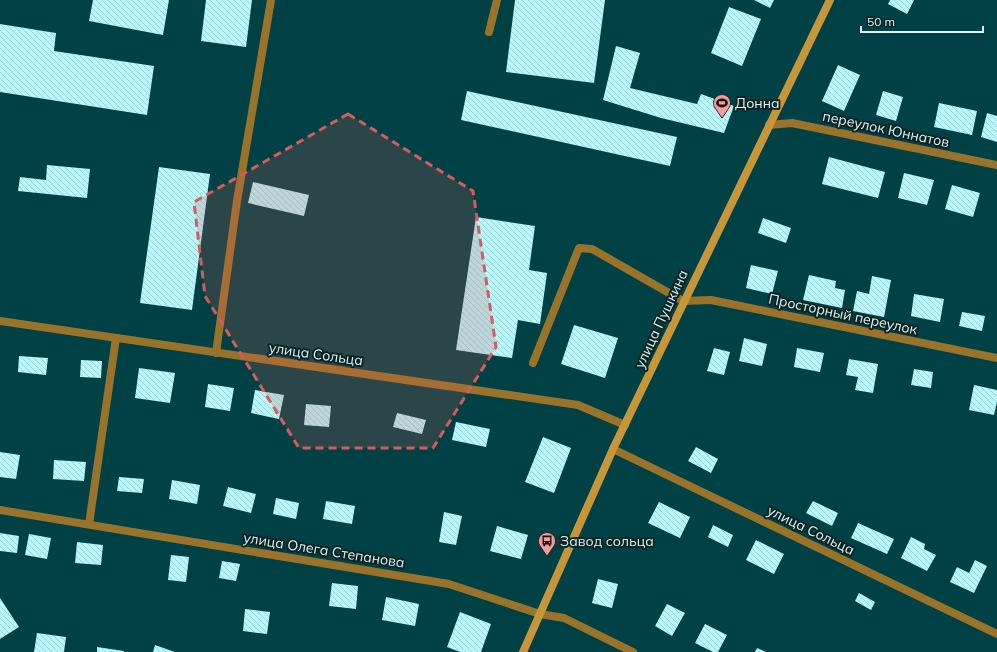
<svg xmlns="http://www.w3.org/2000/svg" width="997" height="652" viewBox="0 0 997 652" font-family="Mulish,sans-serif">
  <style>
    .building { fill: url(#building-back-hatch) }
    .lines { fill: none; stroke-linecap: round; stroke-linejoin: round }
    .lane { stroke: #9a732a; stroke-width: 8 }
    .street { stroke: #9a732a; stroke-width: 8 }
    .secondary { stroke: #c79639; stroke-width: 8 }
    .marked { fill: #d75b5c; fill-opacity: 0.2; stroke: #d75b5c; stroke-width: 3; stroke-dasharray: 8 5; stroke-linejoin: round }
    .labels { text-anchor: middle; stroke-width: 4; stroke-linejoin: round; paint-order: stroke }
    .poi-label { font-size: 14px; fill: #d9f5f6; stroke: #0d2425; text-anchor: start }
    .street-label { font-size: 14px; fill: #d9f5f6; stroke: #0d2425 }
  </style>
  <defs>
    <pattern id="building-back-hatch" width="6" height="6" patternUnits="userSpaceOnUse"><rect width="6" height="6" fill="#b5f7fb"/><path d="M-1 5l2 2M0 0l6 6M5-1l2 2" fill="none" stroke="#9ed4d8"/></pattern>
  </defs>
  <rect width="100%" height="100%" fill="#004145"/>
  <path class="building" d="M 93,0 L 169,0 L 163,35 L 89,21 Z
    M 206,0 L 252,0 L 246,47 L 201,41 Z
    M 515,0 L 605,0 L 594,83 L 506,72 Z
    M 754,0 L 774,0 L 770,8 Z
    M 890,0 L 914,0 L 907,14 L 888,4 Z
    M 729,7 L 761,19 L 742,66 L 711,53 Z
    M 0,24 L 56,33 L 54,51 L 154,66 L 147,115 L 0,92 Z
    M 616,46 L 640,53 L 630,88 L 697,104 L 701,94 L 734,106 L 724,133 L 661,118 L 603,100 Z
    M 838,65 L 860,75 L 844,111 L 822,101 Z
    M 467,91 L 677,137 L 670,166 L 461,120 Z
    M 883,91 L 903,97 L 896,121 L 876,115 Z
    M 939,103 L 977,111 L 972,135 L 934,127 Z
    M 987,113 L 997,116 L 997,142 L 981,137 Z
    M 829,157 L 885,172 L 878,198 L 822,184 Z
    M 47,165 L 90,169 L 87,198 L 18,191 L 20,177 L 46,180 Z
    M 159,167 L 210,174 L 192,310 L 140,303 Z
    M 904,173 L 934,180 L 927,205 L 898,198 Z
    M 253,182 L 309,195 L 304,216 L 248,203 Z
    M 952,185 L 980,193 L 973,217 L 945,209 Z
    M 476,217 L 535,226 L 529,270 L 547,273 L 540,324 L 518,320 L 512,358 L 456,350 Z
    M 763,218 L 791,228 L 786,243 L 758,233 Z
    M 751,265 L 778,271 L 772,294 L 746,288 Z
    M 809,275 L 836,281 L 835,288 L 845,290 L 842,308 L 803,300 Z
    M 872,276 L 891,280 L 884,317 L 853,311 L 857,291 L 869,294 Z
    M 914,294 L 944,299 L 940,322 L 911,316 Z
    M 962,312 L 985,316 L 982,331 L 959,326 Z
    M 574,325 L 618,338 L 605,378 L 561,364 Z
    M 744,338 L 767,344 L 762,366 L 739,361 Z
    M 714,348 L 730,352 L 724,375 L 707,371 Z
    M 797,348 L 824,353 L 820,372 L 794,367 Z
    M 19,356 L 48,358 L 46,375 L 18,372 Z
    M 849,359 L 878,364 L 873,393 L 855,390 L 858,377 L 846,375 Z
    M 81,360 L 102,361 L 101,378 L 80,377 Z
    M 139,368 L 175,373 L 170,403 L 135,398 Z
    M 914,369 L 933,372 L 931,388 L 911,385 Z
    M 208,384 L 234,388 L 230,411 L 205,407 Z
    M 974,385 L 997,390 L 997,402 L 994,415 L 969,410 Z
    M 255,390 L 284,395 L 279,419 L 251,413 Z
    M 306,404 L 331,406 L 329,427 L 304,425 Z
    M 397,413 L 426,420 L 422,434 L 393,427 Z
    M 456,422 L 490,429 L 486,447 L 452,440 Z
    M 543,437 L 571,448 L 554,493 L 525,482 Z
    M 696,447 L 718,459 L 711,473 L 688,461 Z
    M 0,452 L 20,455 L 16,479 L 0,477 Z
    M 54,460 L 86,462 L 84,481 L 53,479 Z
    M 119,477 L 144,479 L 142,493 L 117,491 Z
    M 172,480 L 200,485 L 197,504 L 169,499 Z
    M 228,487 L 256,494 L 251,513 L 223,506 Z
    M 276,498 L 299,503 L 296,519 L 273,514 Z
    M 326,501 L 355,506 L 352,524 L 323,519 Z
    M 813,501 L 838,513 L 832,526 L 806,513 Z
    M 659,502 L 690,517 L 680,538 L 648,523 Z
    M 444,512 L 462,516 L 456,545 L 439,542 Z
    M 858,523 L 894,539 L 887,554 L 851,538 Z
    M 713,525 L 733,535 L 728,547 L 708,537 Z
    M 497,526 L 528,535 L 521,559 L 490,551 Z
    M 0,533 L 19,536 L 17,553 L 0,551 Z
    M 29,534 L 51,538 L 47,559 L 25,555 Z
    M 911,537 L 925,544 L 924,549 L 936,555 L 927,571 L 901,558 Z
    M 756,540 L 784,554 L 774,574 L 746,560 Z
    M 77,542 L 103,545 L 101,565 L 75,563 Z
    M 171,555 L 189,557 L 186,582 L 168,580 Z
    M 975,560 L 987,566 L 974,593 L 950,582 L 957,567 L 969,573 Z
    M 222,561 L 240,564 L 236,581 L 219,578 Z
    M 598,579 L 618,584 L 612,608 L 592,603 Z
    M 332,583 L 358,586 L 356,609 L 329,606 Z
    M 859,593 L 875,602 L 871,610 L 855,601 Z
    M 386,597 L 419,604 L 415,626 L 382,620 Z
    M 0,598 L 19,627 L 0,639 Z
    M 667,604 L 685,613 L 672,636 L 655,626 Z
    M 245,609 L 270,612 L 267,634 L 243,631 Z
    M 460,612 L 491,624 L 481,652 L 460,652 L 447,647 Z
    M 705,624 L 727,635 L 718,652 L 713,652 L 695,643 Z
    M 37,633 L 66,637 L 64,652 L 34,652 Z
    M 155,645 L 175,652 L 153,652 Z
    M 97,647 L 124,651 L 124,652 L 97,652 Z
    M 757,648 L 766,652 L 755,652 Z"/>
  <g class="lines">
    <path class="lane" d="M 489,32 L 497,0
      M 216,353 L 237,201 L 271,0
      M 533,363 L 579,248 L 592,249 L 683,301
      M 89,524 L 116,338"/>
    <path class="street" d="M 769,125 L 792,123 L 997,165
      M 683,301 L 711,300 L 997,358
      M 0,321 L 578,405 L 625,425
      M 613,449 L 997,634
      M 0,510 L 449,584 L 540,614 L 564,618 L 633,652"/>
    <path class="secondary" d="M 523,652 L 613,449 L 830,0"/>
  </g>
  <path class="marked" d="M 348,114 L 473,191 L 496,347 L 433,448 L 299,448 L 205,296 L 194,202 Z"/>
  <defs>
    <symbol id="stadium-pin" viewBox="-11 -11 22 30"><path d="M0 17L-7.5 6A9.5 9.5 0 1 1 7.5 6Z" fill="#f59b9a" stroke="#0d2425"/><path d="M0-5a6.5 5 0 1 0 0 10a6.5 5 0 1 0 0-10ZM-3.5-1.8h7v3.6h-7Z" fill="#111"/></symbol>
    <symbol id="bus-pin" viewBox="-11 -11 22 30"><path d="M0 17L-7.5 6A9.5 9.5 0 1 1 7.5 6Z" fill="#f59b9a" stroke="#0d2425"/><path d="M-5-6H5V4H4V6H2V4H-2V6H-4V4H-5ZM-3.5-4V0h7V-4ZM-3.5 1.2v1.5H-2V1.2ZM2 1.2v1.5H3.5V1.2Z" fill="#111"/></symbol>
  </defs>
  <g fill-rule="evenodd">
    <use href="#stadium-pin" x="712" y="93" width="20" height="27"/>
    <use href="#bus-pin" x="537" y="531" width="20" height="27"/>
  </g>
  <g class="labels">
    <g class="poi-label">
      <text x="735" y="108">Донна</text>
      <text x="560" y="546">Завод сольца</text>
    </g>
    <g class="street-label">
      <text transform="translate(886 129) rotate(12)" y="5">переулок Юннатов</text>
      <text transform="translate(843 314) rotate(12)" y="5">Просторный переулок</text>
      <text transform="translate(661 319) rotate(-65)" y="5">улица Пушкина</text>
      <text transform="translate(316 354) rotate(8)" y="5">улица Сольца</text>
      <text transform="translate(811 530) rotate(26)" y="5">улица Сольца</text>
      <text transform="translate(324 550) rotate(9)" y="5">улица Олега Степанова</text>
    </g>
  </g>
  <path d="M861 26v6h122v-6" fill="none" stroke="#d9f5f6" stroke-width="2"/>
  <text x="867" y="26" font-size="12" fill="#d9f5f6" stroke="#0d2425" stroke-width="3" paint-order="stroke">50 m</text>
</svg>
